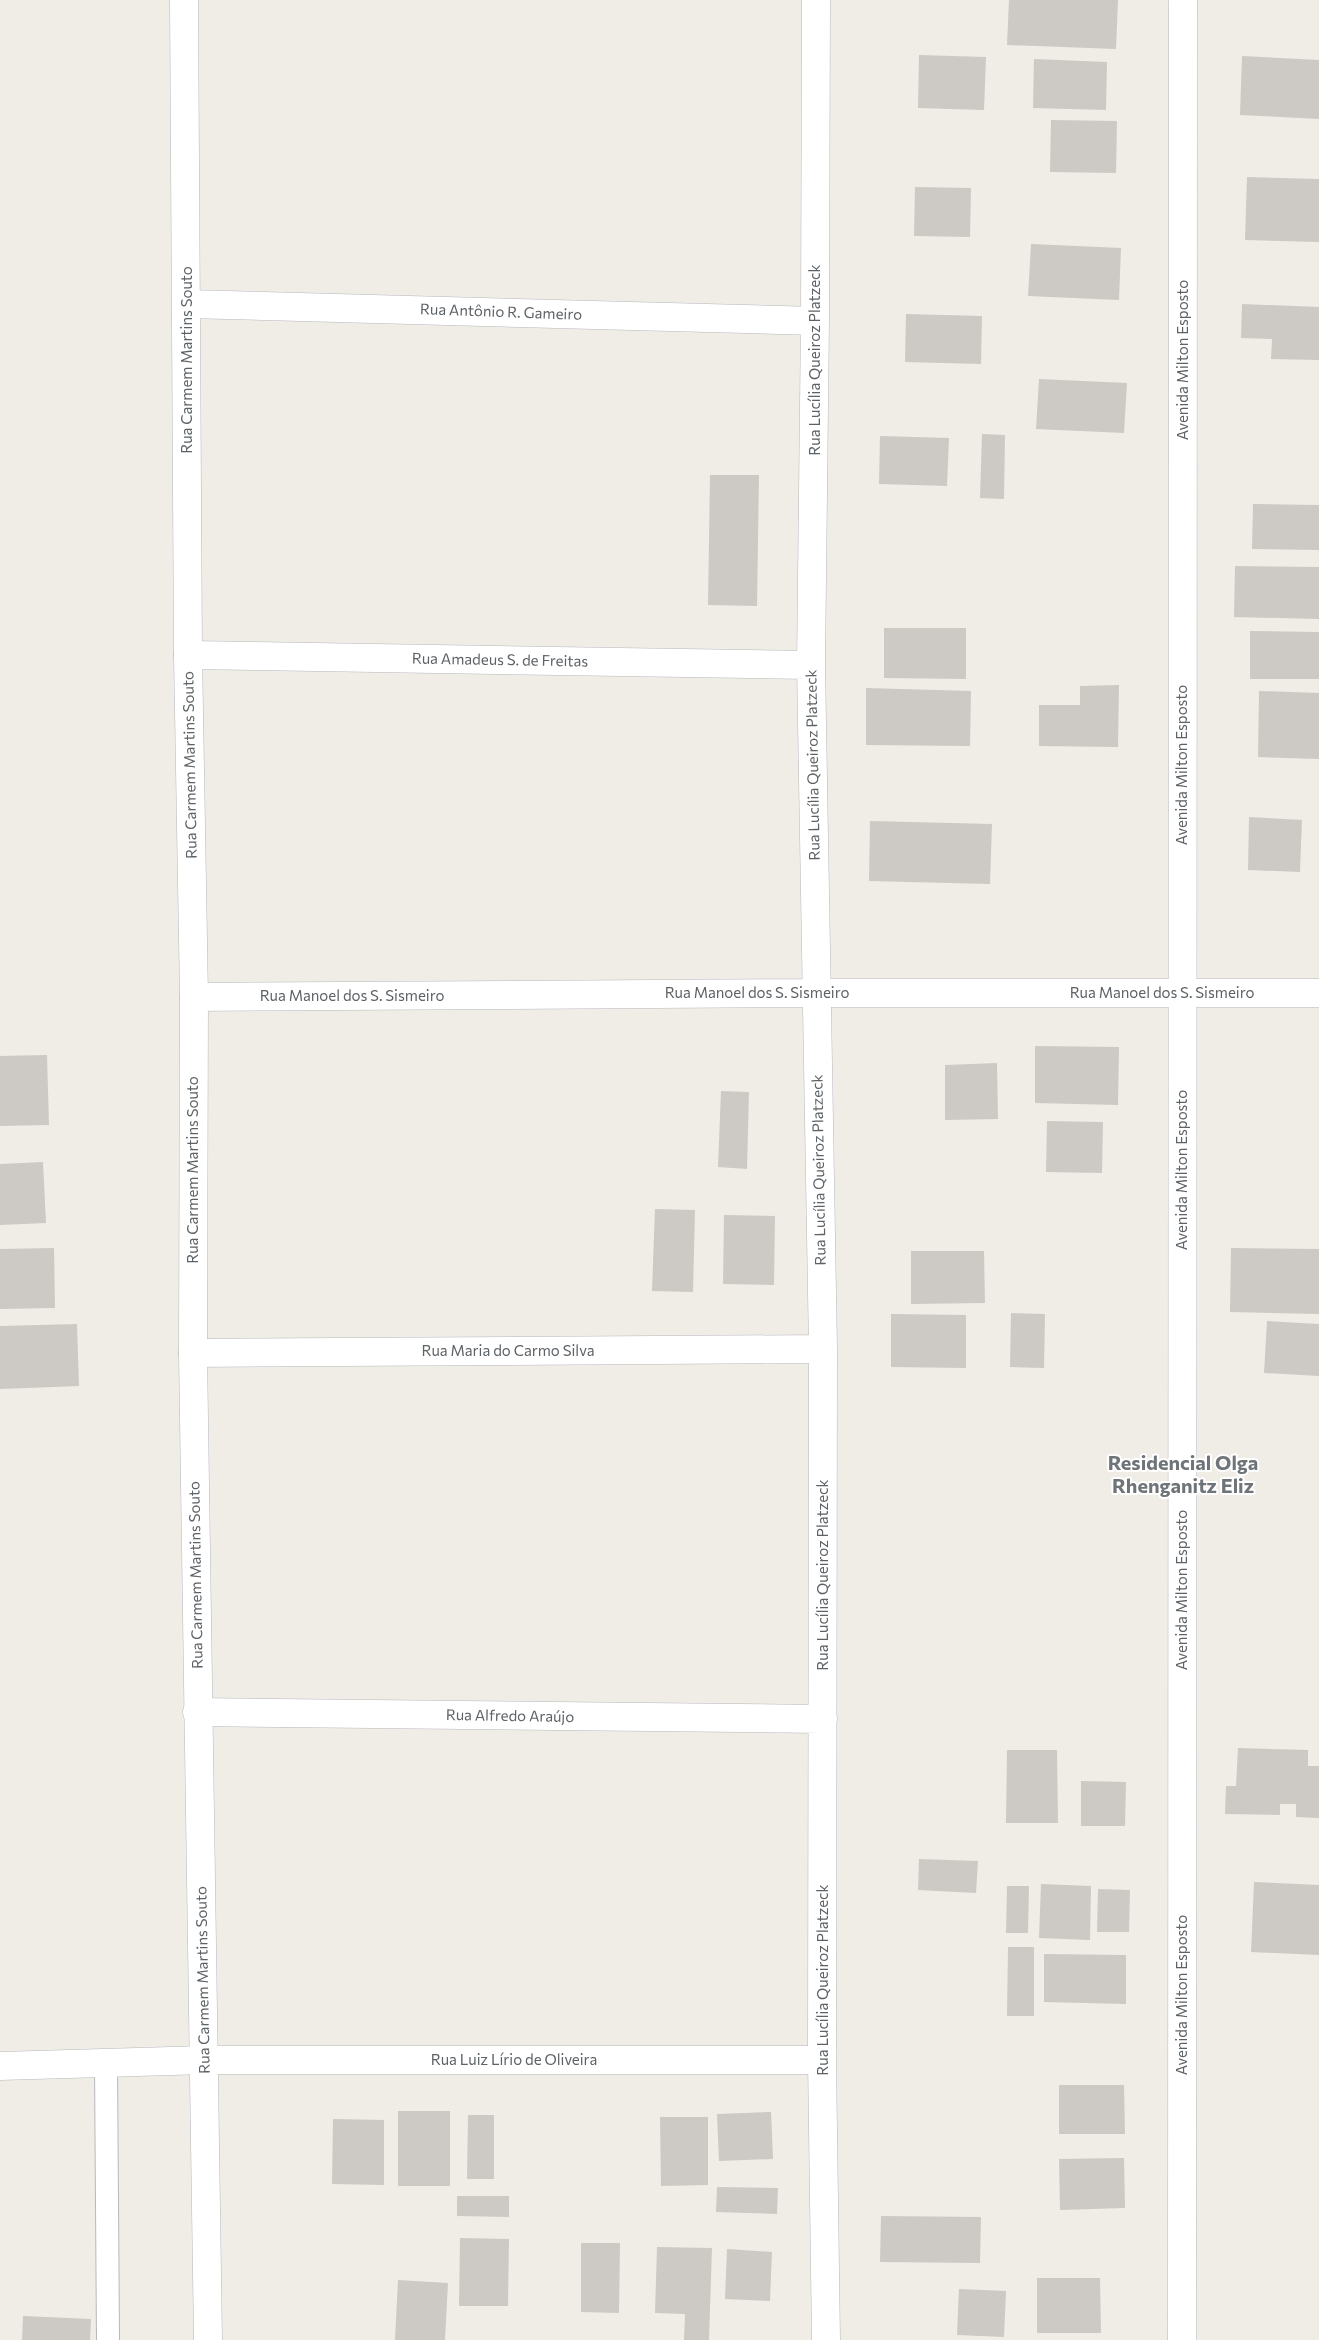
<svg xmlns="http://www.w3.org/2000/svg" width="1319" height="2340" viewBox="0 0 1319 2340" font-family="Commissioner,sans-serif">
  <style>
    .building { fill: #cdc9c5 }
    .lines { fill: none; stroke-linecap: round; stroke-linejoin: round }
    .lane-casing { stroke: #b6b9bc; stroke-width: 24 }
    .street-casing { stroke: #b6b9bc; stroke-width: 29 }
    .secondary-casing { stroke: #b4b9bd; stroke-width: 29 }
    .lane { stroke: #fff; stroke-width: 22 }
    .street { stroke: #fff; stroke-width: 28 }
    .secondary { stroke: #fff; stroke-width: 28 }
    .labels { text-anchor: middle; stroke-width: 4; stroke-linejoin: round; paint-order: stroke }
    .street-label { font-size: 15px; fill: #5d6266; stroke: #fff }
    .district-label { font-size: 20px; font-weight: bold; fill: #6e7478; stroke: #fff }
  </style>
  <rect width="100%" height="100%" fill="#f0ece6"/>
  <path class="building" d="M 1009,0 L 1118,0 L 1116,49 L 1007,45 Z
    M 919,55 L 986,57 L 984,110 L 918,108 Z
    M 1242,56 L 1319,60 L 1319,119 L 1240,115 Z
    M 1034,59 L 1107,62 L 1106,110 L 1033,108 Z
    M 1051,120 L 1117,121 L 1116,173 L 1050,172 Z
    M 1247,177 L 1319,179 L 1319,242 L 1245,240 Z
    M 915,187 L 971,188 L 970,237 L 914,236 Z
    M 1031,244 L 1121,248 L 1119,300 L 1028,296 Z
    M 1242,304 L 1319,307 L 1319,360 L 1271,359 L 1272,339 L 1241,338 Z
    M 906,314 L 982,316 L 981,364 L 905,362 Z
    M 1039,379 L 1127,383 L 1124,433 L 1036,429 Z
    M 982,434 L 1005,435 L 1004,499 L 980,498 Z
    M 880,436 L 949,438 L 947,486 L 879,484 Z
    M 710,475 L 759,475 L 757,606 L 708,605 Z
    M 1253,504 L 1319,505 L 1319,550 L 1252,549 Z
    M 1235,566 L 1319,567 L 1319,619 L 1234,617 Z
    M 884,628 L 966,628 L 966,679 L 884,678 Z
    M 1250,631 L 1319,632 L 1319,679 L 1250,679 Z
    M 1119,685 L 1118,747 L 1039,746 L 1039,705 L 1080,705 L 1080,686 Z
    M 866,688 L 971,691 L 970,746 L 866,745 Z
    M 1259,691 L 1319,693 L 1319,759 L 1258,757 Z
    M 1249,817 L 1302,820 L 1300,872 L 1248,870 Z
    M 870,821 L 992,824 L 990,884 L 869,881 Z
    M 1035,1046 L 1119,1047 L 1118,1105 L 1035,1103 Z
    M 47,1055 L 49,1125 L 0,1126 L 0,1056 Z
    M 997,1063 L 998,1119 L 945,1120 L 945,1065 Z
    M 721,1091 L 749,1092 L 747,1169 L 718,1167 Z
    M 1047,1121 L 1103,1122 L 1102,1173 L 1046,1172 Z
    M 43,1162 L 46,1223 L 0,1225 L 0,1164 Z
    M 655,1209 L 695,1210 L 693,1292 L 652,1291 Z
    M 724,1215 L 775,1216 L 774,1285 L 723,1284 Z
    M 54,1248 L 55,1308 L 0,1309 L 0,1249 Z
    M 1231,1248 L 1319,1249 L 1319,1314 L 1230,1312 Z
    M 911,1251 L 984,1251 L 985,1303 L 911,1304 Z
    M 1011,1313 L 1045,1314 L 1044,1368 L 1010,1367 Z
    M 891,1314 L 966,1315 L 966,1368 L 891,1367 Z
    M 1267,1321 L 1319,1324 L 1319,1376 L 1264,1373 Z
    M 77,1324 L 79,1386 L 0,1389 L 0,1326 Z
    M 1238,1748 L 1308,1750 L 1308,1766 L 1319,1766 L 1319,1818 L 1296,1817 L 1296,1804 L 1280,1804 L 1280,1815 L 1225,1814 L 1226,1786 L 1236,1786 Z
    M 1007,1750 L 1057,1750 L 1058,1823 L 1006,1823 Z
    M 1081,1781 L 1126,1782 L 1125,1826 L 1081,1826 Z
    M 919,1859 L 978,1861 L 976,1893 L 918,1890 Z
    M 1254,1882 L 1319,1885 L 1319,1955 L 1251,1952 Z
    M 1041,1884 L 1091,1886 L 1090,1940 L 1039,1938 Z
    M 1007,1886 L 1029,1886 L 1028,1933 L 1006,1933 Z
    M 1098,1889 L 1130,1890 L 1129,1932 L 1097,1932 Z
    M 1008,1947 L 1034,1947 L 1034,2016 L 1007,2016 Z
    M 1044,1954 L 1126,1955 L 1126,2004 L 1044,2002 Z
    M 1059,2085 L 1124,2085 L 1125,2134 L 1059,2134 Z
    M 398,2111 L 450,2111 L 450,2186 L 398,2186 Z
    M 771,2112 L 773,2159 L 719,2161 L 717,2114 Z
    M 468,2115 L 494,2115 L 494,2179 L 467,2179 Z
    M 660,2117 L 708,2117 L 708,2185 L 661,2186 Z
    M 333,2119 L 384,2120 L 384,2185 L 332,2184 Z
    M 1124,2158 L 1125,2208 L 1060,2210 L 1059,2159 Z
    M 717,2187 L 778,2188 L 777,2214 L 716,2212 Z
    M 457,2196 L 509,2196 L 509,2217 L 457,2216 Z
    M 881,2216 L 981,2217 L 980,2263 L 880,2262 Z
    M 460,2238 L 509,2239 L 508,2306 L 459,2306 Z
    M 581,2243 L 620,2243 L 619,2313 L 581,2312 Z
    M 657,2247 L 712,2248 L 709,2340 L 684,2340 L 685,2314 L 655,2313 Z
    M 727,2249 L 772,2252 L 770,2301 L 725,2299 Z
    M 1037,2278 L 1100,2278 L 1101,2333 L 1037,2333 Z
    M 398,2280 L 448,2283 L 445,2340 L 395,2340 Z
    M 959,2289 L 1006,2291 L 1004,2337 L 957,2335 Z
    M 23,2316 L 91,2319 L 90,2340 L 22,2340 Z"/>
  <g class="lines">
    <defs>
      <path id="lane" d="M 106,2064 L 108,2340"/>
      <path id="street" d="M 816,0 L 815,321 L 811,665 L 823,1349 L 822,2060 L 826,2340
        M 187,304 L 815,321
        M 188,655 L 811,665
        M 194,997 L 816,993 L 1319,993
        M 193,1353 L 823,1349
        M 197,1712 L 823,1719
        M 0,2066 L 205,2060 L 822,2060
        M 1182,2340 L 1183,0"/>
      <path id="secondary" d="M 184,0 L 188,655 L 194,997 L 193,1353 L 208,2340"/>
    </defs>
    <use href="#lane" class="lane-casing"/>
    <use href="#street" class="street-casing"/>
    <use href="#secondary" class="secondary-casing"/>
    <use href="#lane" class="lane"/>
    <use href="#street" class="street"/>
    <use href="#secondary" class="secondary"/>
  </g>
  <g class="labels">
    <g class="street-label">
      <text transform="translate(501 312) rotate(2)" y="5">Rua Antônio R. Gameiro</text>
      <text transform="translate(187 360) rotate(-90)" y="5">Rua Carmem Martins Souto</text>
      <text transform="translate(815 360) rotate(-90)" y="5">Rua Lucília Queiroz Platzeck</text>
      <text transform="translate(1183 360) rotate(-90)" y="5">Avenida Milton Esposto</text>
      <text transform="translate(500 660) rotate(1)" y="5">Rua Amadeus S. de Freitas</text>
      <text transform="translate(190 765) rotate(-91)" y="5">Rua Carmem Martins Souto</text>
      <text transform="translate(813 765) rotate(-91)" y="5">Rua Lucília Queiroz Platzeck</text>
      <text transform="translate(1182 765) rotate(-90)" y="5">Avenida Milton Esposto</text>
      <text x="757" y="998">Rua Manoel dos S. Sismeiro</text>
      <text x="1162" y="998">Rua Manoel dos S. Sismeiro</text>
      <text x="352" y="1001">Rua Manoel dos S. Sismeiro</text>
      <text transform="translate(193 1170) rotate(-90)" y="5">Rua Carmem Martins Souto</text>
      <text transform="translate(819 1170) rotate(-91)" y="5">Rua Lucília Queiroz Platzeck</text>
      <text transform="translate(1182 1170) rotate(-90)" y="5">Avenida Milton Esposto</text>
      <text x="508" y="1356">Rua Maria do Carmo Silva</text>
      <text transform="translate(196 1575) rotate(-91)" y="5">Rua Carmem Martins Souto</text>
      <text transform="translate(823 1575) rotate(-90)" y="5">Rua Lucília Queiroz Platzeck</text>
      <text transform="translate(1182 1590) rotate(-90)" y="5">Avenida Milton Esposto</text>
      <text transform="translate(510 1716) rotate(1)" y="5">Rua Alfredo Araújo</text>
      <text transform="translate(203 1980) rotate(-91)" y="5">Rua Carmem Martins Souto</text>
      <text transform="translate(823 1980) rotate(-90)" y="5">Rua Lucília Queiroz Platzeck</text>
      <text transform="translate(1182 1995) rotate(-90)" y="5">Avenida Milton Esposto</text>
      <text x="514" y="2065">Rua Luiz Lírio de Oliveira</text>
    </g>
    <g class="district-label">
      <text x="1183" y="1470">Residencial Olga<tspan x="1183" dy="23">Rhenganitz Eliz</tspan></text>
    </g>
  </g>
</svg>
